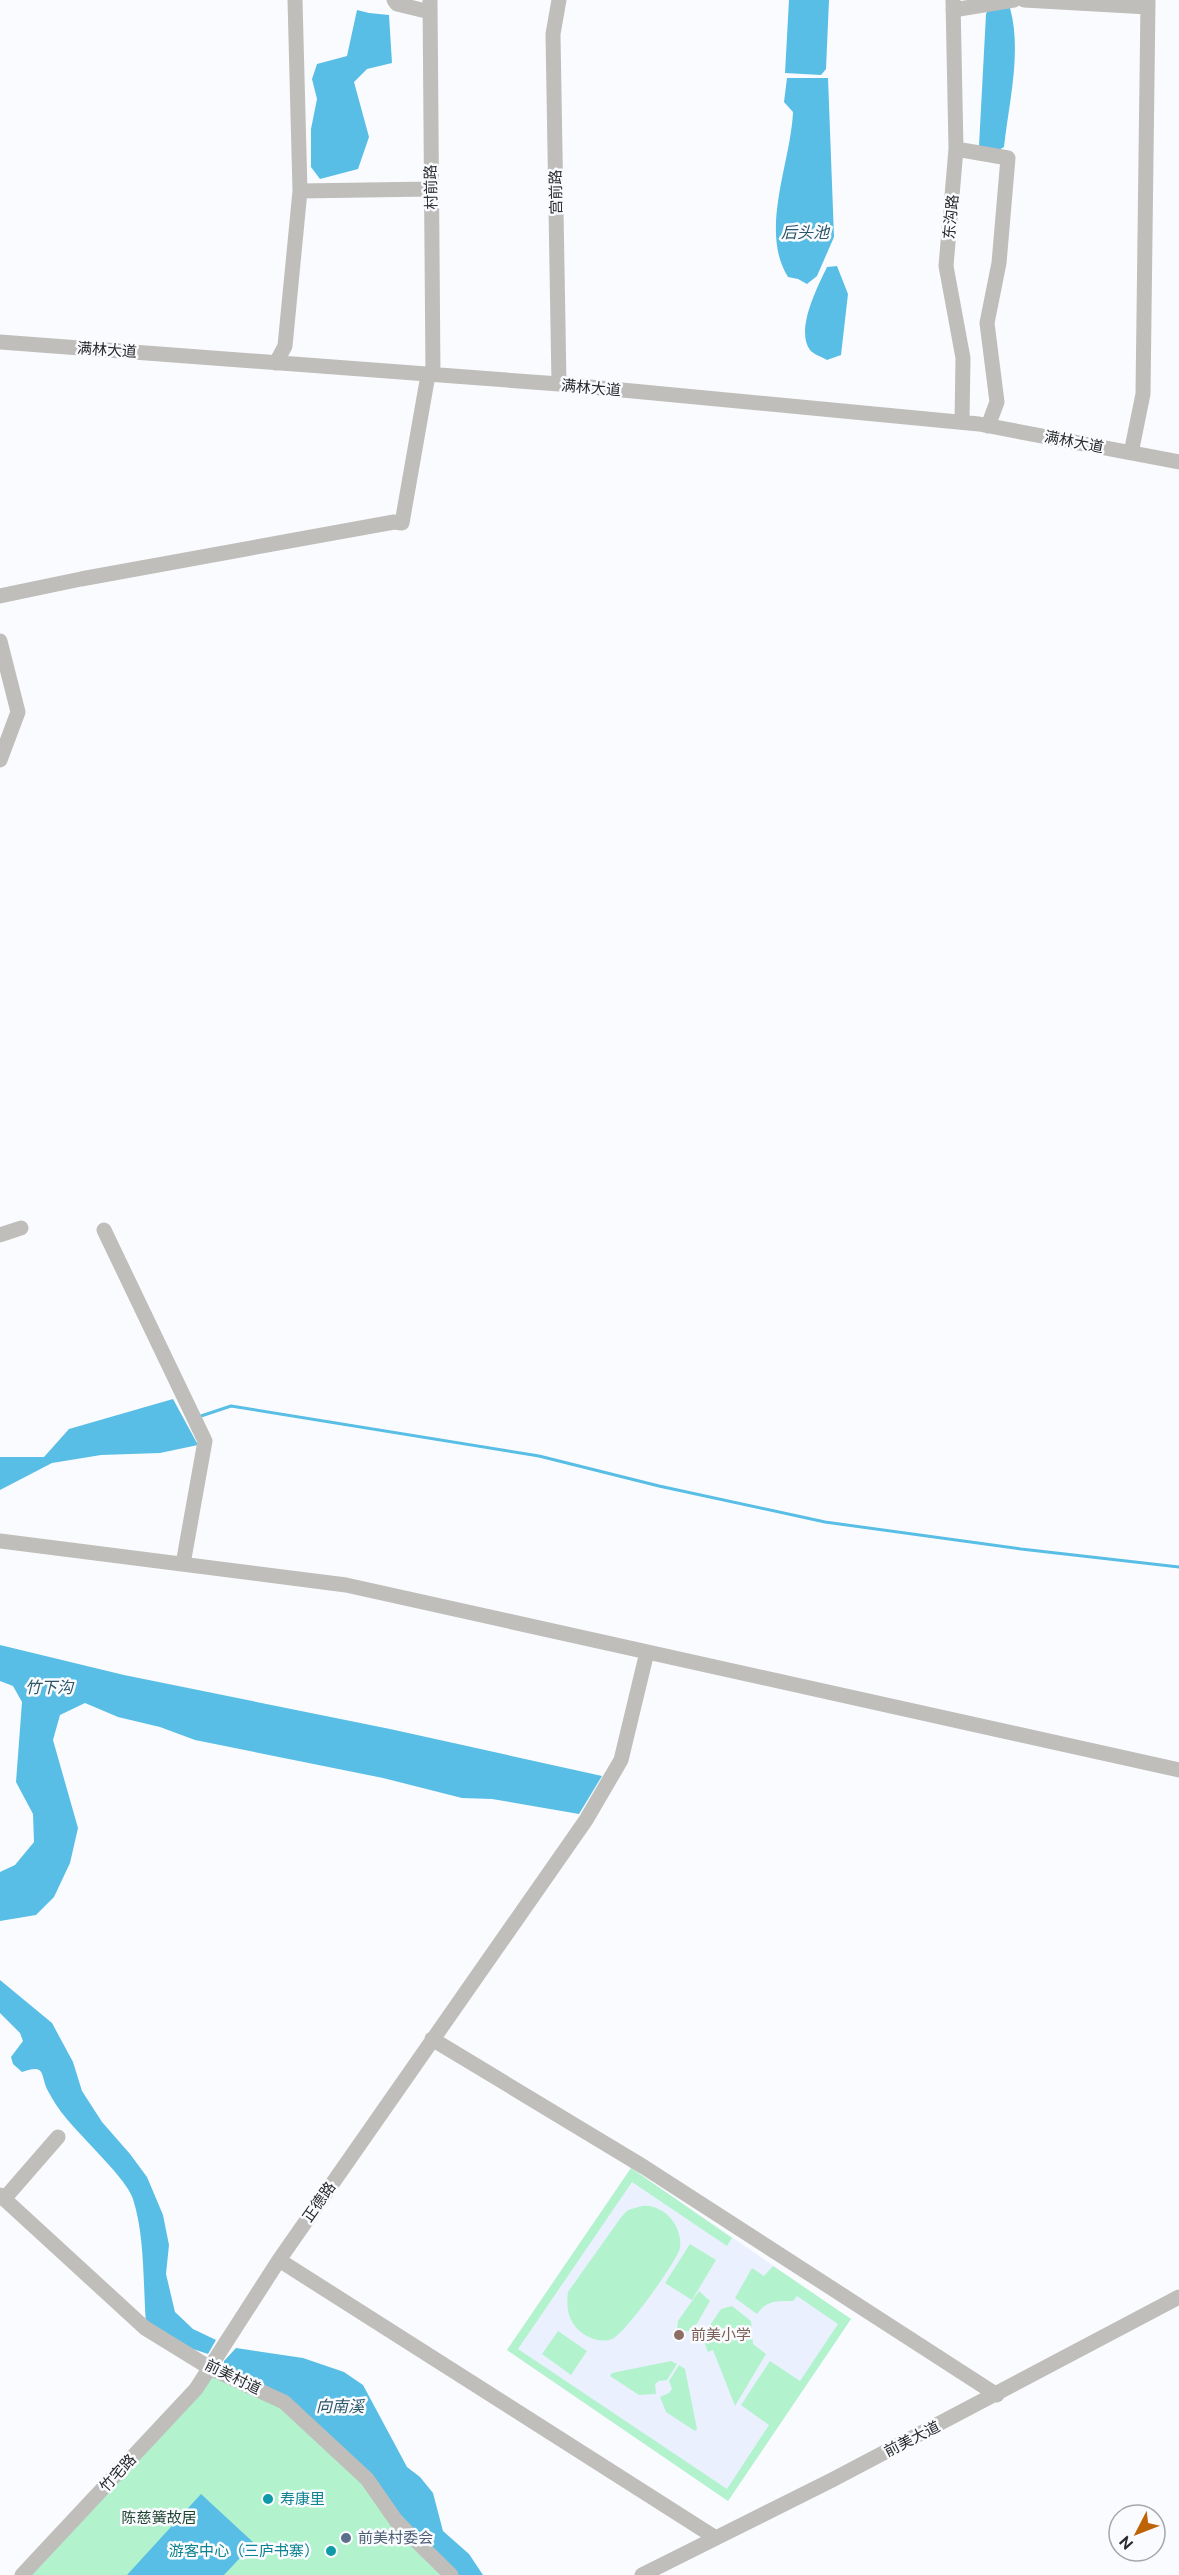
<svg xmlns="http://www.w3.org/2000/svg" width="1179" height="2575" viewBox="0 0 1179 2575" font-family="Ubuntu,'Noto Sans SC',sans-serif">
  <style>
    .built { fill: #eaf0fe }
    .green { fill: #b2f3cd }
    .water { fill: #58bee5 }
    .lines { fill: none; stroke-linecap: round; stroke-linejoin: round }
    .stream { stroke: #58bee5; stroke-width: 3 }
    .minor { stroke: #bfbebb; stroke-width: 15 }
    .education-dot { fill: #8d6e63; stroke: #fafbfe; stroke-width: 2 }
    .culture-dot { fill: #0f9aa8; stroke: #fafbfe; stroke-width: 2 }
    .service-dot { fill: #5c6f8a; stroke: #fafbfe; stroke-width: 2 }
    .labels { text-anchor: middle; stroke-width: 5; stroke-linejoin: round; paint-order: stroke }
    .street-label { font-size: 15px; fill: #292a2d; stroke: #fafbfe }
    .education-label { font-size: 15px; fill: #785e54; stroke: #fafbfe; text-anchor: start }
    .culture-label { font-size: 15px; fill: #0d838f; stroke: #fafbfe; text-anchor: start }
    .park-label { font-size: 15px; fill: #1e4430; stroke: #fafbfe }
    .service-label { font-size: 15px; fill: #4e5e75; stroke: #fafbfe; text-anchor: start }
    .water-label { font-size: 16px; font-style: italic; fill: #2a5667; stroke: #fafbfe }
  </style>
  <rect width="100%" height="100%" fill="#fafbfe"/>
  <path class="built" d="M 631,2168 L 851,2319 L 728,2501 L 507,2350 Z"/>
  <path class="green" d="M 631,2168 L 732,2238 L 727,2246 L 632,2182 L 518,2349 L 727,2489 L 769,2425 L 741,2405 L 770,2361 L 800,2381 L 838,2324 L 797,2296 L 793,2301 C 777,2301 767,2300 757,2314 L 735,2298 L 752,2268 L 764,2276 L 773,2266 L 851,2319 L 728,2501 L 507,2350 Z
    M 642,2206 C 664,2204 683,2226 680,2248 C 677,2261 625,2334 612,2339 C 603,2343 590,2339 582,2333 C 568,2322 566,2308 568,2292 L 622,2216 L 628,2210 Z
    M 690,2244 L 716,2260 L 692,2300 L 665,2283 Z
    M 699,2291 L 710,2301 L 692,2332 L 677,2330 L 678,2321 Z
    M 732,2306 L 751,2321 L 753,2344 L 766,2354 L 735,2406 L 713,2350 L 708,2352 L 702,2337 L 721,2309 Z
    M 558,2331 L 587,2351 L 571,2375 L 542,2354 Z
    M 671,2361 L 677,2364 L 667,2380 L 659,2381 L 655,2384 L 656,2394 L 639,2395 L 610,2376 L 612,2373 Z
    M 679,2365 L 685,2369 L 697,2429 L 695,2431 L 666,2412 L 660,2397 L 669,2393 L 672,2389 L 669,2381 Z
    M 201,2373 L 234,2383 L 286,2408 L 362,2482 L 444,2575 L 14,2575 Z"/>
  <path class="water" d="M 789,0 L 829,0 L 826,69 L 821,75 L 785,73 Z
    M 1010,8 C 1022,51 1009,102 1004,147 L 997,151 L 979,146 L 986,14 L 988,10 Z
    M 357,10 L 369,13 L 389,15 L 392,63 L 367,69 L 354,82 L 369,137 L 358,169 L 320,179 L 311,167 L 311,129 L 317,99 L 312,79 L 317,64 L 347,56 Z
    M 787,78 L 828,78 L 834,237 L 817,276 L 807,284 L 798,279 L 788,277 C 759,231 791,162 793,112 L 784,102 Z
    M 837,266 L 848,294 L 841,355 L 827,360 C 822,357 813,354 810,350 C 795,330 818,286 827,267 Z
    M 173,1399 L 198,1445 L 160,1453 L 101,1455 L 52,1463 L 0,1490 L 0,1457 L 44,1457 L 69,1429 Z
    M 0,1645 L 124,1675 L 390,1729 L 602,1776 L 579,1814 L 492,1799 L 462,1798 L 383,1778 L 195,1740 L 160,1727 L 118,1717 L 85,1703 L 60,1715 L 53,1740 L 78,1828 L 70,1863 L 54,1897 L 36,1915 L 0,1921 L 0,1872 L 15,1865 L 34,1842 L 33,1814 L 16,1782 L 22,1702 L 13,1686 L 0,1681 Z
    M 0,1980 L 52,2023 L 73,2062 L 82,2091 L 102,2122 L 130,2154 L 147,2177 L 163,2215 L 169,2245 L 166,2274 L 175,2312 L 193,2329 L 216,2340 L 208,2354 L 190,2348 L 146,2323 C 143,2285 145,2236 133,2199 C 127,2179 81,2137 66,2118 C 59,2110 53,2100 48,2091 C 40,2076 47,2063 22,2072 L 13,2064 L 11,2057 L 23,2041 L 20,2033 L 0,2013 Z
    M 236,2348 L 303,2358 L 344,2372 L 363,2385 L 407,2467 L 420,2477 L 433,2493 L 443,2531 L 469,2554 L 483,2575 L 458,2575 L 288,2397 L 224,2365 L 224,2361 Z
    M 201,2494 L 254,2543 L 224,2575 L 127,2575 Z"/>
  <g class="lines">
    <path class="stream" d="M 198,1417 L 231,1406 L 539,1456 L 659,1486 L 825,1522 L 1021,1549 L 1179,1567"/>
    <path class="minor" d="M 295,0 L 300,191
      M 394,0 L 397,4 L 430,12
      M 430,0 L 433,375
      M 953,0 L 956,149 L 946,266 L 963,358 L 962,422
      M 1024,0 L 1148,7
      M 953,10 L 1014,0
      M 956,149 L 1008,158 L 999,263 L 987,323 L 997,402 L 988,426
      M 0,342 L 559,384 L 979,424 L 1179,462
      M 276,363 L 285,346 L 300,191 L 431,189
      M 559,384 L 553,34 L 559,0
      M 1131,453 L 1143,394 L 1148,0
      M 0,596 L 81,579 L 394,522 L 402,523 L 428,375
      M 0,641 L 18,712 L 0,760
      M 104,1230 L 205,1441 L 183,1564
      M 0,1235 L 21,1228
      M 0,1541 L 346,1585 L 1179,1770
      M 432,2039 L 644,2167 L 997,2395
      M 0,2195 L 145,2328 L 210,2368 L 284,2402 L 367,2479 L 397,2522 L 451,2575
      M 4,2199 L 58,2137
      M 279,2260 L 716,2538
      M 22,2575 L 196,2389 L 279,2260 L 586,1820 L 621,1760 L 647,1652
      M 642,2575 L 832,2480 L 1179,2297"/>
  </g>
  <circle class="education-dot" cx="679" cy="2335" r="6"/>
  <g class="culture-dot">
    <circle cx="268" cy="2499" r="6"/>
    <circle cx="331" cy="2551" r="6"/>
  </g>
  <circle class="service-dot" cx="346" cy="2538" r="6"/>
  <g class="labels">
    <g class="street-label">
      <text transform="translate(431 187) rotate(-91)" y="5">村前路</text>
      <text transform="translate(556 192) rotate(-91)" y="5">宫前路</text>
      <text transform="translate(951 217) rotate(-85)" y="5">东沟路</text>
      <text transform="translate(107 350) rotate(4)" y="5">满林大道</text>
      <text transform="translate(591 388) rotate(5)" y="5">满林大道</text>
      <text transform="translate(1074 442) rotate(11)" y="5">满林大道</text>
      <text transform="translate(319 2202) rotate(-55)" y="5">正德路</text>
      <text transform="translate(233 2377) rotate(26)" y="5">前美村道</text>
      <text transform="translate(912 2439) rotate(-27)" y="5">前美大道</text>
      <text transform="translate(118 2473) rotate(-47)" y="5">竹宅路</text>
    </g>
    <g class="education-label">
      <text x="691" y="2340">前美小学</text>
    </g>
    <g class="culture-label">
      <text x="280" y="2504">寿康里</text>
      <text x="319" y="2556" text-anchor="end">游客中心（三庐书寨）</text>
    </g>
    <g class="park-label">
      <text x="159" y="2523">陈慈簧故居</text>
    </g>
    <g class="service-label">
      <text x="358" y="2543">前美村委会</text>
    </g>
    <g class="water-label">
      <text x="805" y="238">后头池</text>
      <text x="49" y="1693">竹下沟</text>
      <text x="340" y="2412">向南溪</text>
    </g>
  </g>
  <g transform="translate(1137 2533) rotate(228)"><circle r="28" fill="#fafbfe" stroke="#a6a7aa" stroke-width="1.5"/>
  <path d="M0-4.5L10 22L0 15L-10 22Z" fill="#be6408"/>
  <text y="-9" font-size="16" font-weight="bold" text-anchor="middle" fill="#292a2d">N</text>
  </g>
</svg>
